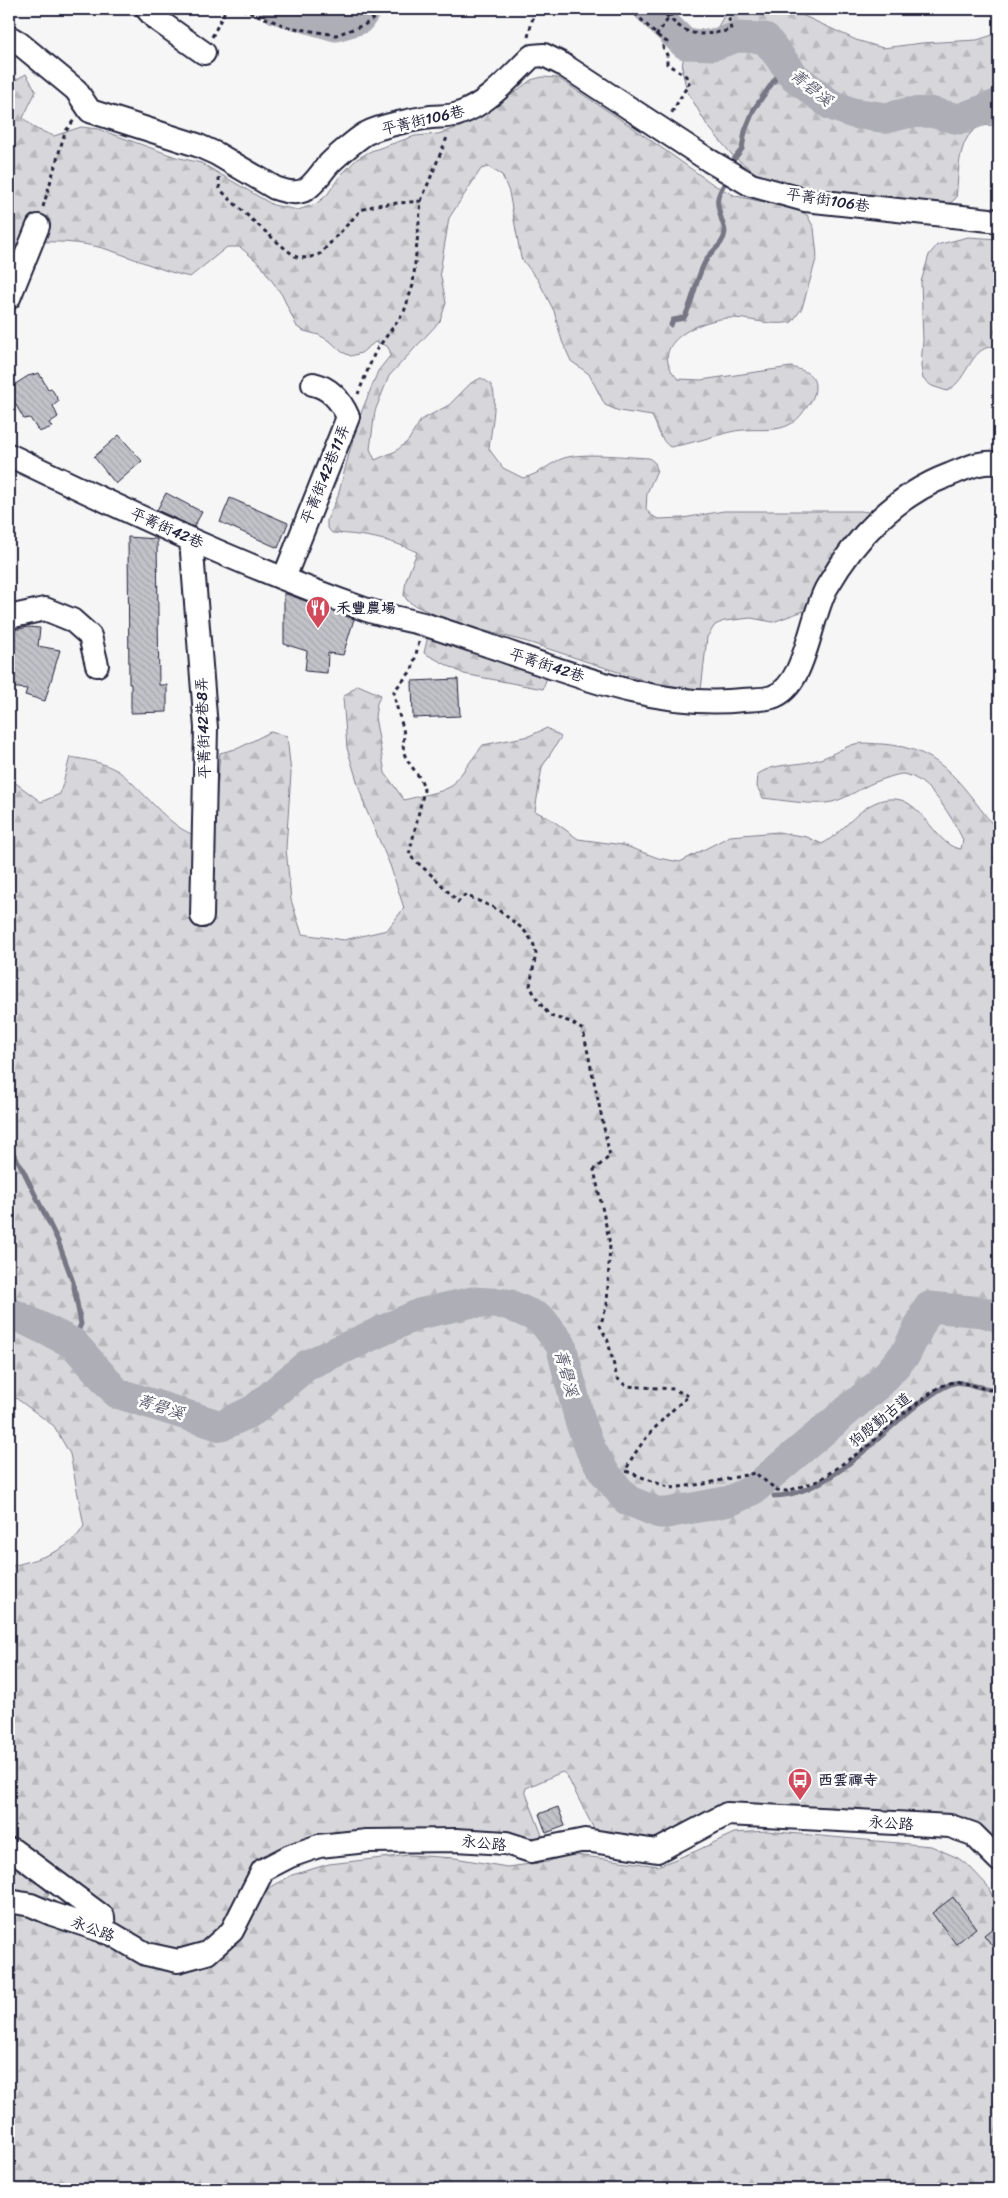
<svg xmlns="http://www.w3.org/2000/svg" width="1008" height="2198" viewBox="0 0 1008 2198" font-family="Sriracha,'LXGW WenKai TC',sans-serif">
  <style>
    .forest { fill: url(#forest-firs); stroke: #7c7c8b }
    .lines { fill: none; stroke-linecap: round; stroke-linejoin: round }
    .stream { stroke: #767685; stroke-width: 5 }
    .river { stroke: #aeaeb7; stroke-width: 31 }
    .building { fill: url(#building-back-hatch); stroke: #22223b }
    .minor-casing { stroke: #22223b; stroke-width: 26 }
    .path { stroke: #22223b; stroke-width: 3; stroke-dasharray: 4 4; stroke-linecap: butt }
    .minor { stroke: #fff; stroke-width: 22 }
    .labels { text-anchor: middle; stroke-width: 5; stroke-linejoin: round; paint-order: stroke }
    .street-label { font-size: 15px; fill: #22223b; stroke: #fff }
    .poi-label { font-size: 15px; font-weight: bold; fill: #22223b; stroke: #fff; text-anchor: start }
    .water-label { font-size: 16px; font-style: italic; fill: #5a5a6d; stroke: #fff }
  </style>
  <defs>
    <pattern id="forest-firs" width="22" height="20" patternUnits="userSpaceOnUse" patternTransform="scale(1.25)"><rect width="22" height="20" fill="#d7d7db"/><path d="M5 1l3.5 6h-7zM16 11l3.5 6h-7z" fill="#b8b8bd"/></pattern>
    <pattern id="building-back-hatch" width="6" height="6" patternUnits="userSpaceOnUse" patternTransform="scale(1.25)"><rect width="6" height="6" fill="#c2c2c9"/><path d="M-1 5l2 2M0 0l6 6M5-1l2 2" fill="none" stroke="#a6a6ae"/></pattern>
  </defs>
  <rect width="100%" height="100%" fill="#f6f6f7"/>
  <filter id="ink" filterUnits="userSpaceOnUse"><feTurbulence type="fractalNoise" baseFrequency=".02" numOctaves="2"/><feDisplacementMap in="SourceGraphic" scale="10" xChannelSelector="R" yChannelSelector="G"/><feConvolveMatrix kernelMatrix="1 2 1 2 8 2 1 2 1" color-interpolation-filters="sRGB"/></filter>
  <g filter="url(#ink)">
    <path class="forest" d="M 728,9 L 789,9 L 856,40 L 883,48 L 922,43 L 977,40 L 999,33 L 999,125 C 994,125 988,125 983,126 C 956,132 959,177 956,198 L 947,206 L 810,188 L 761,177 L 733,156 L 707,125 L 687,91 L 682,70 L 683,60 L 687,52 L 716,30 Z
      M 26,74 L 36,91 L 23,118 L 36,129 L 54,136 L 81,127 L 98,129 L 176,157 L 201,163 L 273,205 L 298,210 L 316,204 L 327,195 L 340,176 L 357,159 L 371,151 L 415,136 L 438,134 L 460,127 L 498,105 L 531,80 L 542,77 L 558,78 L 632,127 L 714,185 L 736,196 L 796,209 L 807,215 L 814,228 L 817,256 L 802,308 L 792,322 C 770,327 749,317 727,318 C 697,321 645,345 678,379 L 701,380 L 791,367 C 802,370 815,373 815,387 C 815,397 810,403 804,411 C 785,439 759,425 730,432 C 710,437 690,444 670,447 C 659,439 658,427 652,416 L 619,411 L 605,405 L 589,374 L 571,361 L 562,341 L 554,311 L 538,280 L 521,258 L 509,192 L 502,175 L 488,167 L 481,169 L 449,218 L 440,272 L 446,303 L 440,321 L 389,376 L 375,411 L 370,449 L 375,460 L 396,451 L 408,441 L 421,420 L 449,405 L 471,383 L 481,378 C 484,380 489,382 491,385 C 499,396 490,435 489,449 L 503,468 L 523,478 C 541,474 549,463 564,458 C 584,452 627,457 649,458 L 655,463 L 657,470 L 647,493 L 646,509 L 651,515 L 658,519 L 683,518 L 724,511 L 861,511 L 869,512 L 874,516 L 806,610 L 773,622 L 751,618 L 724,621 L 715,625 L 707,637 L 701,690 L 648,682 L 531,643 L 448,621 L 414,605 L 407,600 L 404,595 L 406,580 L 417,552 C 390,539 362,534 332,533 L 327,527 L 327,520 L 338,496 L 357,423 L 378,371 L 390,356 L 390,351 L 387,346 L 375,342 L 361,353 L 351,356 L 342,352 L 331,342 L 319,335 L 304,331 L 297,327 L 282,295 L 260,264 L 240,247 L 227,247 L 190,277 C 162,271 139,260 112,251 C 90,243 62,241 38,242 L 9,283 L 9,84 Z
      M 968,237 L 999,239 L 999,347 C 970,342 970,379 947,391 L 932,386 L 923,379 L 921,366 L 923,340 L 921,282 L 929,255 L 937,245 Z
      M 428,636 L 548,674 L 543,689 L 464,674 L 424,653 Z
      M 358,685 L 381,695 L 377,703 L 375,717 L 385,773 L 404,800 L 441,791 L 452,786 L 483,745 L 529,736 L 547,728 L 561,737 L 542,767 L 535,811 L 552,820 L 578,839 L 623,845 L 658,858 L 680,862 L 730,836 L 778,832 L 807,837 L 822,844 C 847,831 864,796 896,799 C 924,802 936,847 961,849 L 963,840 C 953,819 929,777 903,774 C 897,774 887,778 881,780 C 864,785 849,798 832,802 C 815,806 781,800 763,798 L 757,787 L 758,774 C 774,763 795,766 813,761 C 828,758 841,748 855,744 C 863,742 874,744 882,744 C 946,748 963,790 999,832 L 999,1846 L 782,1808 L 657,1843 L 597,1835 L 566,1774 L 562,1772 L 526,1788 L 525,1791 L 545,1843 L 332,1840 L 248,1887 L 211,1943 L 185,1954 L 143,1947 L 74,1883 L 9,1847 L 9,1567 C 36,1559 69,1553 84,1526 L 70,1454 L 54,1426 L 9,1393 L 9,778 L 41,802 L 60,794 L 70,757 C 87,760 103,762 118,771 C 141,787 170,829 195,835 C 201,836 209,833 214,832 L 220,753 L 239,748 L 270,732 L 287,736 L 291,773 L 286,848 L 291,900 L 302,934 L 344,940 L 387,930 L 404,908 L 390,865 L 365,807 L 347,748 L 343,697 Z
      M 766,1831 L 931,1846 L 958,1858 L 970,1867 L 987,1885 L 999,1910 L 999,2189 L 9,2189 L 9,1908 L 120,1947 L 170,1969 L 264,1891 L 292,1875 L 329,1864 L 409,1855 L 455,1858 L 507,1867 L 547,1862 L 568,1854 L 658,1866 L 696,1851 L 734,1833 Z
      M 9,1864 C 25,1869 42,1880 49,1895 L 43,1898 L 9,1891 Z"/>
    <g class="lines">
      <path class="stream" d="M 731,163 L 742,149 L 745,131 L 754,109 L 785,65
        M 671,325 L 673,320 L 684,318 C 695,299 695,276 708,257 C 714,249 724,244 725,232 C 725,228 723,224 722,221 C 716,202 715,198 726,181
        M 9,1147 L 21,1166 L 58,1241 L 73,1282 L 81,1324 L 73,1343
        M 774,1496 C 831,1495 879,1433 921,1402 C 932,1395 942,1386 954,1383 C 964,1380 983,1391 999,1389
        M 730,1501 L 761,1497"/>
      <path class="river" d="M 277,9 L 335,26 L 359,19 L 366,9
        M 649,9 L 685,44 L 713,45 L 737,37 L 765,38 L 795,77 L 831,105 L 853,113 L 887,118 L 907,113 L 930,112 L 959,119 L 999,104
        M 9,1312 L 73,1343 L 117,1393 L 221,1426 L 254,1410 L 307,1365 L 419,1314 L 473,1302 L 507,1304 L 541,1319 L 561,1345 L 580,1421 L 591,1450 L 604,1472 L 627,1500 L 659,1513 L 667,1513 L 730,1501 L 754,1489 L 879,1384 L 906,1353 L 929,1307 L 983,1312 L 999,1317"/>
    </g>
    <path class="building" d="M 39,373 L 48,389 L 51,388 L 59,401 L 53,406 L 58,417 L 49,423 L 52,427 L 39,432 L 30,418 L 24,419 L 9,393 L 9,388 L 28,376 Z
      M 119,435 L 142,461 L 116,484 L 94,457 Z
      M 166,493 L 202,512 L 194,527 L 157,510 Z
      M 230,498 L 288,523 L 278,548 L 220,522 Z
      M 128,537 L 157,539 L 159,685 L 167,685 L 167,712 L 131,713 L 131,684 L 129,684 Z
      M 284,593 L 354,619 L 343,655 L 328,653 L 327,673 L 305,671 L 307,651 L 284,644 Z
      M 28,627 L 40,628 L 38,646 L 60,650 L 45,701 L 25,695 L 27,689 L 9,687 L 9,631 Z
      M 458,679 L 460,716 L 413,718 L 412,681 Z
      M 558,1807 L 565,1826 L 546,1833 L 539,1814 Z
      M 953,1897 L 976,1928 L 956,1944 L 932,1913 Z
      M 999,1923 L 999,1955 L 984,1935 Z"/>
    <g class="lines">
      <defs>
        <path id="minor" d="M 147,9 L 156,19 L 204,53
          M 9,37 L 19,43 L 76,90 L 90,111 L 197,145 L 217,154 L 275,188 C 306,199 309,188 327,166 C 334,158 357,139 365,134 C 379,126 415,119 431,117 C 440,116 449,117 458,114 C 487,105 511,76 532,56 L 544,55 L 562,64 L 710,161 L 751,185 L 805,200 L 999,221
          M 9,298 L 38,226
          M 9,455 C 126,511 244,567 367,610 C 385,616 404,619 423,624 C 442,630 460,636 478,642 C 563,670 652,710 743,700 C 752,699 763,700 772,697 C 806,687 810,616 827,587 C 855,538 896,495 949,475 C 964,469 984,459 999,464
          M 191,540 L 206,728 L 202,916
          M 284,578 L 348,417 C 341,401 331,388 313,384
          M 9,617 L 45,609 L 72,620 L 90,636 L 97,665
          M 9,1850 L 13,1850 L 103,1917 L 104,1932
          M 9,1901 L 31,1905 L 52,1914 L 112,1934 L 146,1954 L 178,1961 L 207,1953 L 232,1931 L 263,1870 L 290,1856 L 319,1846 L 367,1841 L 456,1840 L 506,1843 L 531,1851 L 585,1840 L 657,1851 L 727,1814 L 950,1826 L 973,1834 L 999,1860"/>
      </defs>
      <use href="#minor" class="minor-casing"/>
      <path class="path" d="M 242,9 L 288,27 L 336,35 L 364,25 L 373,19 L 378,9
        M 358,9 L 373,19
        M 628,9 C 643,18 651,33 667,42 L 663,47 L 667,55 L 667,64 L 686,76 L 689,83 L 671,114
        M 660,9 C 688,37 693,37 731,30 L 728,13 L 734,9
        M 656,36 L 671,15 L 667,9
        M 212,37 L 226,9
        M 528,37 L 535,9
        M 219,177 C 219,181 219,185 220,189 C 224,195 290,255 297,257 C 305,259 313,257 320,254 L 361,210 L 376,205 L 421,201 L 413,285 L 404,312 L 375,352 L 358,394
        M 421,201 L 448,135
        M 43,207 L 65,132 L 74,120
        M 419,642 L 412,670 L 394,691 C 395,705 400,716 403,729 C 405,737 402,745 404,753 C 409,767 422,775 424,790 L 409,855 L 437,880 L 458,902 L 465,895 L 497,909 L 523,929 L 533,942 L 536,953 L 530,986 L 538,1001 L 550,1016 L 571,1022 L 583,1030 L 610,1156 L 594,1170 L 610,1244 L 607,1305 L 600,1326 L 608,1341 L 617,1378 L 626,1386 L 673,1389 L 689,1396 C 668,1412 634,1447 626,1471 L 670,1488 L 704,1484 L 755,1473 L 777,1490 L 787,1491 L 818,1481 L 868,1446 L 900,1416 L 939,1387 L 956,1381 L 989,1390 L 999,1388"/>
      <use href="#minor" class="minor"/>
    </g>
  </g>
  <defs>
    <symbol id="restaurant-pin" viewBox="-11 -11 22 30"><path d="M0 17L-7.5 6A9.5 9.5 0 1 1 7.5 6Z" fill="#d1495b" stroke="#fff"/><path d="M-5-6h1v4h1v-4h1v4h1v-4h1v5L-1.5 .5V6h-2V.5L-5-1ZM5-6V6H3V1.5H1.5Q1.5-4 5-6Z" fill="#fff"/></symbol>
    <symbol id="bus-pin" viewBox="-11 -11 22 30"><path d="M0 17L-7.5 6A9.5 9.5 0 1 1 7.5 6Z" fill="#d1495b" stroke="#fff"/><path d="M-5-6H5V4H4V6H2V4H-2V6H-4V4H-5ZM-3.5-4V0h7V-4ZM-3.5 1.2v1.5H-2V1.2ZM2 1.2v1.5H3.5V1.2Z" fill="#fff"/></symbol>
  </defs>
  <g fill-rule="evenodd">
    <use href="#restaurant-pin" x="304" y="594" width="28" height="38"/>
    <use href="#bus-pin" x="786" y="1766" width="28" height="38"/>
  </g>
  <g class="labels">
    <g class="street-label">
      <text transform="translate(423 120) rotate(-13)" y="5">平菁街106巷</text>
      <text transform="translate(828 200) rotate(9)" y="5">平菁街106巷</text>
      <text transform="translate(325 474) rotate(-68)" y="5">平菁街42巷11弄</text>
      <text transform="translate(167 528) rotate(24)" y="5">平菁街42巷</text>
      <text transform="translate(547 665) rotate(18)" y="5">平菁街42巷</text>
      <text transform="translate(203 728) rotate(-92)" y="5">平菁街42巷8弄</text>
      <text transform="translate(880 1420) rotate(-40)" y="5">狗殷勤古道</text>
      <text transform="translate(891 1823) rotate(4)" y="5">永公路</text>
      <text transform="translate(484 1843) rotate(6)" y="5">永公路</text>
      <text transform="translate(93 1929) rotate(21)" y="5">永公路</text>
    </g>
    <g class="poi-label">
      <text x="336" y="613">禾豐農場</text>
      <text x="818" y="1785">西雲禪寺</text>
    </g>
    <g class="water-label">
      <text transform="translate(812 87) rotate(39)" y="6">菁礐溪</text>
      <text transform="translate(567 1373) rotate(75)" y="6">菁礐溪</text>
      <text transform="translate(161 1406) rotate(18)" y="6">菁礐溪</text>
    </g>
  </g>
  <rect width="1008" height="2198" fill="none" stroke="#fff" stroke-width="30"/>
  <rect x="15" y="15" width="978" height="2168" fill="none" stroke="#22223b" stroke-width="2" filter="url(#ink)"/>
</svg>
